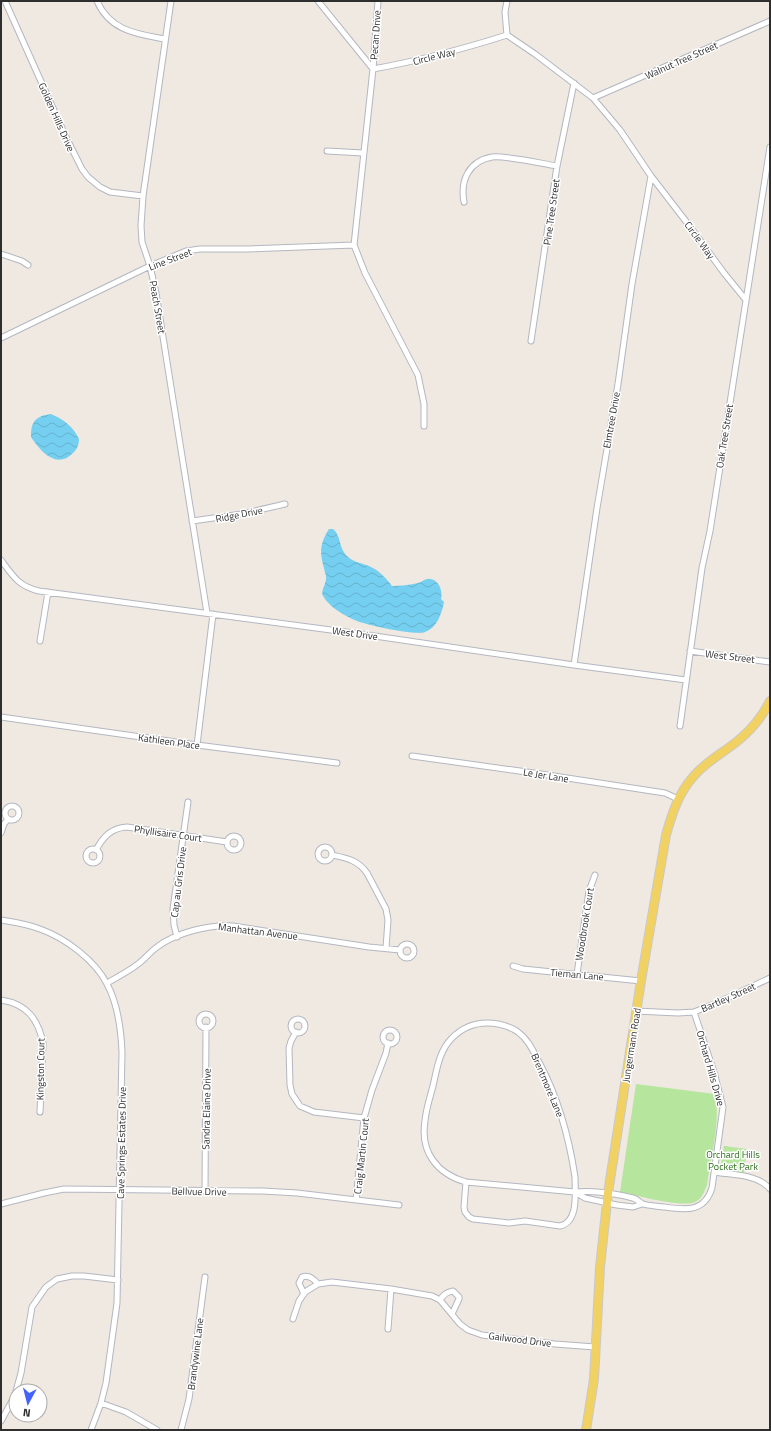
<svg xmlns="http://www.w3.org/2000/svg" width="771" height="1431" viewBox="0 0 771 1431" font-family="'Titillium Web',sans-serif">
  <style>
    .grass { fill: #b6e59e }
    .park { fill: url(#park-tufts) }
    .water { fill: url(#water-waves) }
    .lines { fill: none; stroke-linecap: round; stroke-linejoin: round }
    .minor-casing { stroke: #b4b7c1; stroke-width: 7 }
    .primary-casing { stroke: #c9c9c9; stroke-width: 10 }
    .minor { stroke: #fff; stroke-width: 5 }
    .primary { stroke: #f2d163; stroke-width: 8 }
    .labels { text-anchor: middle; stroke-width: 3; stroke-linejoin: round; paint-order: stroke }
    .street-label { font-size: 10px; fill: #2e2e2e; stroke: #fff }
    .park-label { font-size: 10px; fill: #2c6e1b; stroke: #fff }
  </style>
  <defs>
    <pattern id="park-tufts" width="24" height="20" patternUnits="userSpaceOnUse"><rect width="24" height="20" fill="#b6e59e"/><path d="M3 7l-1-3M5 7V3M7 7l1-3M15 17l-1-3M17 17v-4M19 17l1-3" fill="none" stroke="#9dc588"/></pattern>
    <pattern id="water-waves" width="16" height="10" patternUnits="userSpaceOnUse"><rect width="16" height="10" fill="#75cff0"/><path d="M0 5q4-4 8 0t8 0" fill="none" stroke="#66b2ce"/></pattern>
  </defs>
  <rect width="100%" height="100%" fill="#efe9e1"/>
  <path class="grass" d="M 636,1084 L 715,1094 C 721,1120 711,1157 707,1185 C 704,1192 702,1199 695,1202 C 681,1208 636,1195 620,1192 Z"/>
  <path class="park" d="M 724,1146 L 747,1149 L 744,1173 C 720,1169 719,1170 724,1146 Z"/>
  <path class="water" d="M 51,414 C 64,420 73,426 79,439 C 79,445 77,449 73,453 C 57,470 40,451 31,437 C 31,422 35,416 51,414 Z
    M 329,529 L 333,529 C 341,535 339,549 347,556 C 353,562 361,563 369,566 C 380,571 386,578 392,586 C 401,586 410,585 418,583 C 422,582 426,578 430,579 C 439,580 443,591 441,599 L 444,602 C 442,613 437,628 425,632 C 416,636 367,625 357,621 C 345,616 329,607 323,596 C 320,591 327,584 326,576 C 321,556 317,548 329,529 Z"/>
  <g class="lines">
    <defs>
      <path id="minor" d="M 5,1 L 65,135 L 82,169 L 88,177 L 100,187 L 110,192 L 143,196
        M 97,1 C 110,31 137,34 164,39
        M 171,1 L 143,196 L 141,226 L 142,242 L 150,266 L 156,293 L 207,613
        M 318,1 L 373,69
        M 378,1 L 373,69 L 354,245 L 365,273 L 418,375 L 424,404 L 424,426
        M 507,1 L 505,12 L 507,35
        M 373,69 C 418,61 463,49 507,35 L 535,54 L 593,98 L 620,130 L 651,176 L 688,224 L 724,273 L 746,300
        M 593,98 L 770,21
        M 327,151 L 363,153
        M 464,202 C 460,180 469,161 492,157 C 505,155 543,164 557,166
        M 1,254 L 22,261 L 28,265
        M 1,338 L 150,266 L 186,251 L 200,249 L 247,249 L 354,245
        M 531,341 L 557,166 L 574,83
        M 192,521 L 242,514 L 285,504
        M 1,560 C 13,576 18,586 39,591 L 361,634 L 574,665 L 686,680
        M 40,641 L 48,592
        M 690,651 L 770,662
        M 574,665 L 597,508 L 618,384 L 632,284 L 651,176
        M 1,717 L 197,745 L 337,763
        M 680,726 L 702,568 L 710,531 L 770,147
        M 197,745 L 213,614
        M 412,756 L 541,774 L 665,793 L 678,799
        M5 813a7 7 0 1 1 14 0a7 7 0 1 1-14 0Z
        M 1,833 L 4,824 L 8,819
        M227 843a7 7 0 1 1 14 0a7 7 0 1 1-14 0Z
        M318 854a7 7 0 1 1 14 0a7 7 0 1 1-14 0Z
        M86 856a7 7 0 1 1 14 0a7 7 0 1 1-14 0Z
        M 96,850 C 103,837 111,828 127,827 L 227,842
        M 332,855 C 346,858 358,860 367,873 L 386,909 L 388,920 L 386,948
        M 1,920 C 14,922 27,924 40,929 C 65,938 95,960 107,984 C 118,1004 121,1029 122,1052 L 117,1303 L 106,1383 L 101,1403 L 91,1430
        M 177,937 L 174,925 L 173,909 L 188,802
        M400 951a7 7 0 1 1 14 0a7 7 0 1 1-14 0Z
        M 513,966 L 523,969 L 641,981
        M 577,974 L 589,891 L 595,875
        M 107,983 C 118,977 129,971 138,964 C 145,959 150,952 157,947 C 175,933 210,924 233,926 L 369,947 L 400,950
        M 1,1000 C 27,1004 38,1019 43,1043 L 40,1112
        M 636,1011 L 678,1013 L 694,1012 L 719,1002 L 770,978
        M199 1021a7 7 0 1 1 14 0a7 7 0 1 1-14 0Z
        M291 1026a7 7 0 1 1 14 0a7 7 0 1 1-14 0Z
        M383 1037a7 7 0 1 1 14 0a7 7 0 1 1-14 0Z
        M 296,1032 L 291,1041 L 289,1048 L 290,1085 L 292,1094 L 300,1106 L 314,1112 L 364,1118
        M 714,1172 C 732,1175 758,1174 770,1189
        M 466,1182 L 464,1207 L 465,1212 L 469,1217 L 473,1219 L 509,1223 L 525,1221 L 560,1226 C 579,1222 575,1192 575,1177 C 569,1137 559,1100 540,1064 C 534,1053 529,1040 518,1032 C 509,1026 498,1023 487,1023 C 473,1023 461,1029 452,1038 C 439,1051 437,1069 433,1086 C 430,1097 426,1109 425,1121 C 420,1152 437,1174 466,1182 L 575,1192 C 594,1190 614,1193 633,1198 C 637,1199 639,1202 643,1204 C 649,1206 658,1206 664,1207 C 685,1210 704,1213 712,1188 L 723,1107 L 714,1072 L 694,1012
        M 205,1191 L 206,1027
        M 575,1192 L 585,1198 L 617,1205 L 633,1207 L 642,1204
        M 356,1200 L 364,1118 L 372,1090 L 386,1053 L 388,1043
        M 1,1204 L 44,1193 L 64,1189 L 263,1191 L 297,1193 L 399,1205
        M 304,1294 L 299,1283 L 302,1277 C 309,1274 314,1279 318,1284
        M 440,1300 C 443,1295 446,1292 453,1291 L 459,1297 L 459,1299 L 452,1314
        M 293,1319 L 299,1301 L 305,1292 L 318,1284 L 332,1282 L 391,1289 L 432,1296 L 440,1300 L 460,1324 L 468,1330 L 482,1335 L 555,1344 L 595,1347
        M 388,1329 L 391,1289
        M 16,1391 L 21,1373 L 32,1307 L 46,1287 L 57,1279 L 72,1276 L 84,1276 L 118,1280
        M 101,1403 L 126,1412 L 157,1430
        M 1,1421 L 12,1401 L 16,1392
        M 181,1430 L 189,1399 L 205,1277"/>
      <path id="primary" d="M 586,1430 L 594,1379 L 600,1267 L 608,1193 L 641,981 L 666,835 C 672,814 678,794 693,777 C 706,761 725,752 740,739 C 753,728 763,715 770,701"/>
    </defs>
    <use href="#minor" class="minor-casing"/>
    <use href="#primary" class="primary-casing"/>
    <use href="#minor" class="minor"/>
    <use href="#primary" class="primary"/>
  </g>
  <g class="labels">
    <g class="street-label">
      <text transform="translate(375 35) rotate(-86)" y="4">Pecan Drive</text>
      <text transform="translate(434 56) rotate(-14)" y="4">Circle Way</text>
      <text transform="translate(681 60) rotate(-24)" y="4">Walnut Tree Street</text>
      <text transform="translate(57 117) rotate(66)" y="4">Golden Hills Drive</text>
      <text transform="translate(551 212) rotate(-82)" y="4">Pine Tree Street</text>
      <text transform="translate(700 240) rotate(54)" y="4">Circle Way</text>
      <text transform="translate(170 259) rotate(-21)" y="4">Line Street</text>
      <text transform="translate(158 307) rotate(80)" y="4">Peach Street</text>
      <text transform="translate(611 420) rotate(-80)" y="4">Elmtree Drive</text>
      <text transform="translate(724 436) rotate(-81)" y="4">Oak Tree Street</text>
      <text transform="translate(239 514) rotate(-11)" y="4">Ridge Drive</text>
      <text transform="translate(355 633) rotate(8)" y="4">West Drive</text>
      <text transform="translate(730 656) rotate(7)" y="4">West Street</text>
      <text transform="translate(169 741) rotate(8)" y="4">Kathleen Place</text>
      <text transform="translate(546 775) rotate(9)" y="4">Le Jer Lane</text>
      <text transform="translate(168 833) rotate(8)" y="4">Phyllisaire Court</text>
      <text transform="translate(178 882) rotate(-83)" y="4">Cap au Gris Drive</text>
      <text transform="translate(584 924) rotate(-81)" y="4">Woodbrook Court</text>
      <text transform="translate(258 931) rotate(7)" y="4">Manhattan Avenue</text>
      <text transform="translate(577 974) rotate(5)" y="4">Tieman Lane</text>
      <text transform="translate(728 997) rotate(-24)" y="4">Bartley Street</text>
      <text transform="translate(631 1045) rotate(-81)" y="4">Jungermann Road</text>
      <text transform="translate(711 1068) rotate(74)" y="4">Orchard Hills Drive</text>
      <text transform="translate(40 1069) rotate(-89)" y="4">Kingston Court</text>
      <text transform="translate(548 1085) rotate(67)" y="4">Brentmore Lane</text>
      <text transform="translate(206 1109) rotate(-89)" y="4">Sandra Elaine Drive</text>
      <text transform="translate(121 1143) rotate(-89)" y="4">Cave Springs Estates Drive</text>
      <text transform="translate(361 1156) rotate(-84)" y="4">Craig Martin Court</text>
      <text transform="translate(199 1191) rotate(1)" y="4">Bellvue Drive</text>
      <text transform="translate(520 1339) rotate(7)" y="4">Gailwood Drive</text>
      <text transform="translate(195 1354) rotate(-83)" y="4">Brandywine Lane</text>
    </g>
    <g class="park-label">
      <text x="733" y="1158">Orchard Hills<tspan x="733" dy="12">Pocket Park</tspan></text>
    </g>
  </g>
  <rect width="771" height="1431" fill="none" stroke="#2e2e2e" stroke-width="4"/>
  <g transform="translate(28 1403) rotate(187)"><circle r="19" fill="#ffffff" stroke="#ababab"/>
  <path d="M0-3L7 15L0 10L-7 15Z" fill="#4264fb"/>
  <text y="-6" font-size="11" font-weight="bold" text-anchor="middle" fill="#2e2e2e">N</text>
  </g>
</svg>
